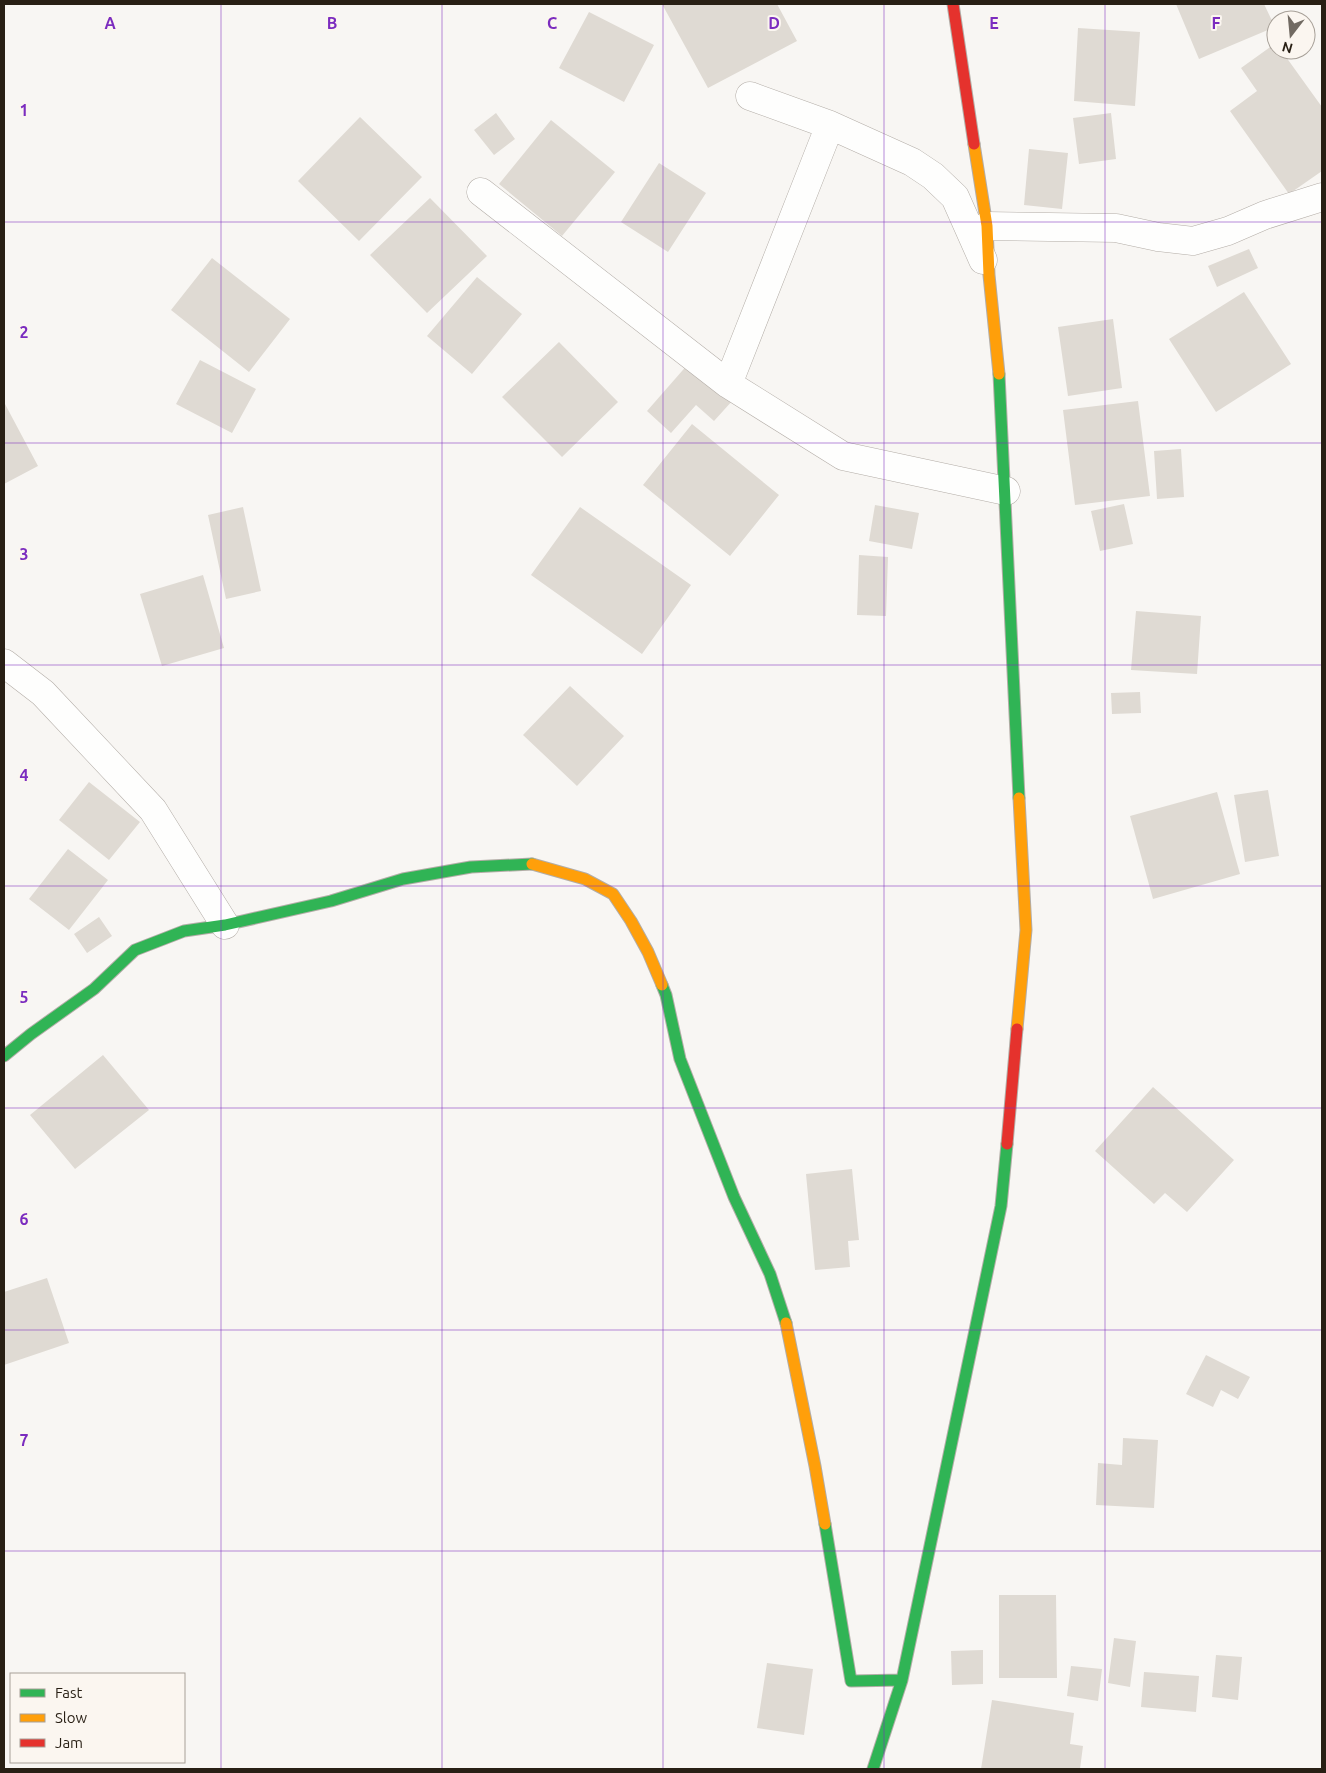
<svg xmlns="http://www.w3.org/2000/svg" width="1326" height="1773" viewBox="0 0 1326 1773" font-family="Ubuntu,sans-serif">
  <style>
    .building { fill: #dfdad3 }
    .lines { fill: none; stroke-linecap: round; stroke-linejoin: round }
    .street-casing { stroke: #b3ada7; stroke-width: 29 }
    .fast-casing { stroke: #b3ada7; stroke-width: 13 }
    .slow-casing { stroke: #b3ada7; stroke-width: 13 }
    .jam-casing { stroke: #b3ada7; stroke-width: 13 }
    .street { stroke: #fefefd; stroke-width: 28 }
    .fast { stroke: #30b455; stroke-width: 11 }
    .slow { stroke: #ff9f0a; stroke-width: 11 }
    .jam { stroke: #e5322d; stroke-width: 11 }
    .grid { fill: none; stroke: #7b2cbf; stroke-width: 1; stroke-opacity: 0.55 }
    .grid-label { font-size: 16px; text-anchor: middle; font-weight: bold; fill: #7b2cbf; stroke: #fbf6f0; stroke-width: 4; stroke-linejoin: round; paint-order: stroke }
  </style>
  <rect width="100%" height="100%" fill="#f8f6f3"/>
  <path class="building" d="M 662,4 L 777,4 L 797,41 L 708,88 Z
    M 1176,4 L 1264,4 L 1275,27 L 1199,59 Z
    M 589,12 L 654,45 L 624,102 L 559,68 Z
    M 1078,28 L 1140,32 L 1135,106 L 1074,101 Z
    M 1276,43 L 1276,50 L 1281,50 L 1322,107 L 1322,171 L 1289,194 L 1230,111 L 1257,91 L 1241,68 Z
    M 496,113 L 515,139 L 494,155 L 474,130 Z
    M 1111,113 L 1116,159 L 1079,164 L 1073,118 Z
    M 360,117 L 422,177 L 359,241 L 298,181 Z
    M 551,120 L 615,172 L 562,236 L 499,184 Z
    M 1029,149 L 1068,153 L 1062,209 L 1024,205 Z
    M 659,163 L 706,193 L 668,252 L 621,222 Z
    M 430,198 L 487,256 L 427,313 L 370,255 Z
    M 1249,249 L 1258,268 L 1217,287 L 1208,266 Z
    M 212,258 L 290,319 L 249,372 L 171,310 Z
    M 477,277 L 522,314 L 472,374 L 427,336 Z
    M 1244,292 L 1291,364 L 1216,412 L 1169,339 Z
    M 1113,319 L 1122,388 L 1068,396 L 1058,327 Z
    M 559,342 L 618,402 L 562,457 L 502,397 Z
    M 200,360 L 256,389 L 232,433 L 176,404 Z
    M 689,363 L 733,400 L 714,421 L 696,405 L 671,433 L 647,411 Z
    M 1138,401 L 1150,496 L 1075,505 L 1063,410 Z
    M 4,404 L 5,404 L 38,466 L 4,484 Z
    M 692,424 L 779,495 L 730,556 L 643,485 Z
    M 1181,449 L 1184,497 L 1157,499 L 1154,451 Z
    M 1124,504 L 1133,544 L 1100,551 L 1091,511 Z
    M 875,505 L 919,513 L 912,549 L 869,541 Z
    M 243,507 L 261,591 L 226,599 L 208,515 Z
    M 580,507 L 691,585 L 642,654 L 531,575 Z
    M 859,555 L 888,557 L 886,616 L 857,615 Z
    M 203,575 L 224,648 L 162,666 L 140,594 Z
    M 1136,611 L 1201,616 L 1197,674 L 1131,670 Z
    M 570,686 L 624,736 L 577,786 L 523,735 Z
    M 1140,692 L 1141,713 L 1112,714 L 1111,693 Z
    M 89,782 L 140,822 L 109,860 L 59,820 Z
    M 1268,790 L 1279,856 L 1245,862 L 1234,795 Z
    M 1217,792 L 1240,874 L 1153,899 L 1130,816 Z
    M 68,849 L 108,880 L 69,930 L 29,899 Z
    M 99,917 L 112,936 L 87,953 L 74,934 Z
    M 103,1055 L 149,1110 L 75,1169 L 30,1115 Z
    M 1153,1087 L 1234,1160 L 1187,1212 L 1165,1193 L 1154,1204 L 1095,1151 Z
    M 852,1169 L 859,1240 L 848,1241 L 850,1267 L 815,1270 L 806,1174 Z
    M 47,1278 L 69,1343 L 4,1365 L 4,1292 Z
    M 1206,1355 L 1250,1377 L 1238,1399 L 1221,1390 L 1213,1407 L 1186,1394 Z
    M 1123,1438 L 1158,1440 L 1154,1508 L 1096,1505 L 1098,1463 L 1122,1465 Z
    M 999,1595 L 1056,1595 L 1057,1678 L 999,1678 Z
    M 1114,1638 L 1136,1641 L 1130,1687 L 1108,1683 Z
    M 983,1650 L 983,1684 L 952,1685 L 951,1651 Z
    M 1216,1655 L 1242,1657 L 1238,1700 L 1212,1697 Z
    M 767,1663 L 813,1669 L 804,1735 L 757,1728 Z
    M 1071,1666 L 1102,1669 L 1098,1701 L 1067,1696 Z
    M 1144,1672 L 1199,1676 L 1196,1712 L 1141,1707 Z
    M 992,1700 L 1074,1713 L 1070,1744 L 1083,1746 L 1080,1769 L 981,1769 Z"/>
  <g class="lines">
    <defs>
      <path id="street" d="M 750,96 L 830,125 L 912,162 L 933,176 L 955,197 L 983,260
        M 481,192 L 728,384 L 843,456 L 1006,491
        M 987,226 L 1116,228 L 1158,237 L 1193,241 L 1228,231 L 1265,215 L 1322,197
        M 728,384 L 830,125
        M 4,663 L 43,693 L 153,810 L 225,925"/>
      <path id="fast" d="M 999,374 L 1019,798
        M 662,985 L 666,995 L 680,1059 L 734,1197 L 770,1274 L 786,1323
        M 4,1056 L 31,1034 L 94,989 L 135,950 L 184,931 L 225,925 L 331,901 L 403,879 L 471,867 L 532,864
        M 825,1524 L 851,1681 L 902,1680
        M 873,1769 L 902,1680 L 1001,1206 L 1007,1144"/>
      <path id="slow" d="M 974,144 L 987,226 L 989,275 L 999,374
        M 532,864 L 585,879 L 613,894 L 631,921 L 648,952 L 662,985
        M 1017,1029 L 1026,930 L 1019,798
        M 786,1323 L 815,1466 L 825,1524"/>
      <path id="jam" d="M 953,4 L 974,144
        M 1007,1144 L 1017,1029"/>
    </defs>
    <use href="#street" class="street-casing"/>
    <use href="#fast" class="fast-casing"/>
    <use href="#slow" class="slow-casing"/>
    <use href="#jam" class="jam-casing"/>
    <use href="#street" class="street"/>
    <use href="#fast" class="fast"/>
    <use href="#slow" class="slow"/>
    <use href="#jam" class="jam"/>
  </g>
  <path class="grid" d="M 221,4 L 221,1769M 442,4 L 442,1769M 663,4 L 663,1769M 884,4 L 884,1769M 1105,4 L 1105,1769M 4,222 L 1322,222M 4,443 L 1322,443M 4,665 L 1322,665M 4,886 L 1322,886M 4,1108 L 1322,1108M 4,1330 L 1322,1330M 4,1551 L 1322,1551"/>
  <g class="grid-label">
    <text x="110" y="29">A</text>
    <text x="332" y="29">B</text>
    <text x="552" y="29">C</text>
    <text x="774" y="29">D</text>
    <text x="994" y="29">E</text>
    <text x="1216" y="29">F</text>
    <text x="24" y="116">1</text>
    <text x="24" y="338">2</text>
    <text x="24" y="560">3</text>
    <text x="24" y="781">4</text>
    <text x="24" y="1003">5</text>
    <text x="24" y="1225">6</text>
    <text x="24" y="1446">7</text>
  </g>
  <rect width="1326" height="1773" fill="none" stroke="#281f14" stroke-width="10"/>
  <rect x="10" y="1673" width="175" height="90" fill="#fbf6f0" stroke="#a7a098"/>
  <rect x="20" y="1689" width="25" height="8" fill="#30b455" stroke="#a7a098"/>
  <text x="55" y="1698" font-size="15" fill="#281f14">Fast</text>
  <rect x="20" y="1714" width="25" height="8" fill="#ff9f0a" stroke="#a7a098"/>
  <text x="55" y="1723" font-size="15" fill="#281f14">Slow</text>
  <rect x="20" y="1739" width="25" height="8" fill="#e5322d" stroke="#a7a098"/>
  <text x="55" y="1748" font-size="15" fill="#281f14">Jam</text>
  <g transform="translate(1291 35) rotate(196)"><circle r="24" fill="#fbf6f0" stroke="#a7a098"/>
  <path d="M0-4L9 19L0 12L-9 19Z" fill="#716a62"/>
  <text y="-8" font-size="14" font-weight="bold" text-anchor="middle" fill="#281f14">N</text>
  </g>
</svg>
